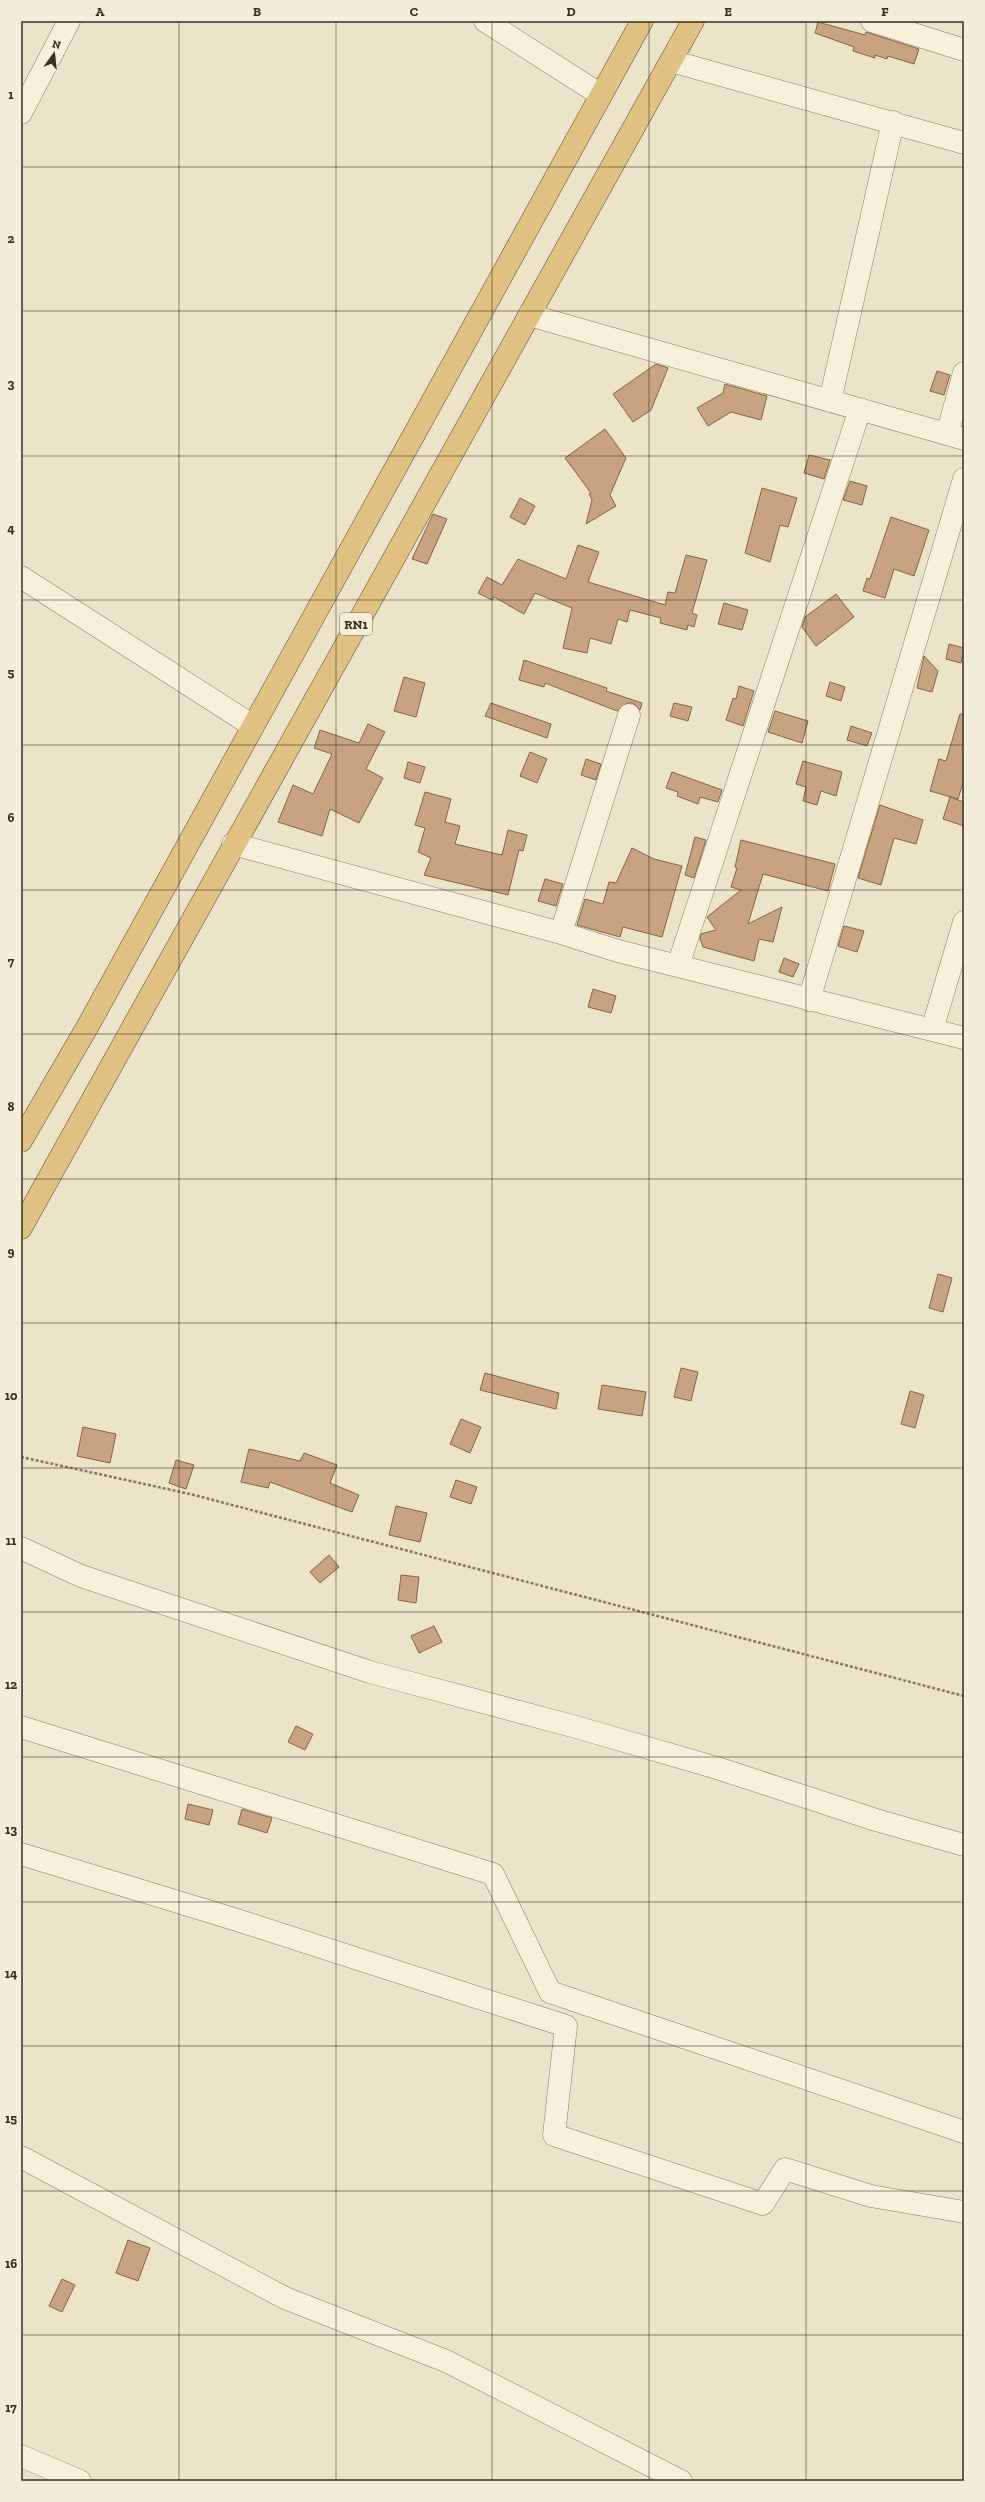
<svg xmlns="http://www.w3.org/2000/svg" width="985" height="2502" viewBox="0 0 985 2502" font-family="'Zilla Slab',serif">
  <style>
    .building { fill: #c7a382; stroke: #856346 }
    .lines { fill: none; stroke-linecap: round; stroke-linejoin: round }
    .minor-casing { stroke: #87775f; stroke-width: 23 }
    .trunk-casing { stroke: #564532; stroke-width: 23 }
    .path { stroke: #87775f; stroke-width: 2.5; stroke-dasharray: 3 2; stroke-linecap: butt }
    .minor { stroke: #f7f1dc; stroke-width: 22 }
    .trunk { stroke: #e0c282; stroke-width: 22 }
    .grid { fill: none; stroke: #392e21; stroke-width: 1; stroke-opacity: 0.55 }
    .labels { text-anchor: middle; stroke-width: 3; stroke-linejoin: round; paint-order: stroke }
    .shield { fill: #f4eed8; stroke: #716858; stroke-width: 1 }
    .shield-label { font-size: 13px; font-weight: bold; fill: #392e21 }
    .neatline { fill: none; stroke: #392e21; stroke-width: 1.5 }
    .grid-label { font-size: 13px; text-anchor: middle; font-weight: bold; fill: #392e21 }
  </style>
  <rect width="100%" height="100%" fill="#ece4c9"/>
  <path class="building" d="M 818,22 L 865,35 L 866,32 L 919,49 L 914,64 L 888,56 L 887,59 L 875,55 L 875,58 L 853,51 L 854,47 L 815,33 Z
    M 656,364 L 668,368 L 651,410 L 633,422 L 613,394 Z
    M 937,371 L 950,375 L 944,395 L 930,391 Z
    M 725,384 L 767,396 L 761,420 L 731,412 L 708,426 L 697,408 L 723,393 Z
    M 605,429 L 626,458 L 610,495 L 616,506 L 586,524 L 592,500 L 589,494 L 591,493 L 565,458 Z
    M 809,455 L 830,460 L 824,479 L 804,473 Z
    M 850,481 L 867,486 L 862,505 L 843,500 Z
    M 762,488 L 797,498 L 788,527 L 780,525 L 770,562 L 745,553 Z
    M 520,498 L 535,506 L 525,525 L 510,517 Z
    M 433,514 L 447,519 L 427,564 L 412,559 Z
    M 891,517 L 929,530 L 914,576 L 894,569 L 885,598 L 863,591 L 867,578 L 870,579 Z
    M 578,545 L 599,552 L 588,582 L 665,605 L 668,592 L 675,593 L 686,555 L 707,560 L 692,613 L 697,615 L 694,627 L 688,625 L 687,630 L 660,623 L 661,618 L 630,610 L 627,622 L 618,619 L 611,644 L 590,638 L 587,653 L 563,648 L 572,608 L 535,593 L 524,614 L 494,597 L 492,600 L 478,593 L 487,577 L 502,585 L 518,559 L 566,579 Z
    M 836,594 L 854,617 L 816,646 L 802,627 L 805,617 Z
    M 724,603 L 748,610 L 742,630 L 718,624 Z
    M 949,644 L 964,648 L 961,663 L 946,659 Z
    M 924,656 L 938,671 L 932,692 L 917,688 Z
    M 524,660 L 607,688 L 606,691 L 642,703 L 640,710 L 633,703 L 627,703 L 617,711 L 545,683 L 544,687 L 519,680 Z
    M 404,677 L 425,683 L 416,717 L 394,711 Z
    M 830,682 L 845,687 L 841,701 L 826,696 Z
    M 739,686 L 754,691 L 743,726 L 726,720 L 733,698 L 736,699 Z
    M 491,703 L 551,724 L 547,738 L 485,716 Z
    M 674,703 L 692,707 L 688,721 L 670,716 Z
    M 775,711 L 808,721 L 802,743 L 768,732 Z
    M 960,714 L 964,714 L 964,780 L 958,799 L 930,791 L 939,759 L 946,761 Z
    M 368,724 L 385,732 L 366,769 L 383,778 L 359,823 L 330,809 L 322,836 L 278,822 L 293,785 L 313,794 L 332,754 L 314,748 L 320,730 L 359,743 Z
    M 851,726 L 872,733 L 867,746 L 847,740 Z
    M 530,752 L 547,759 L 537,783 L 520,776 Z
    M 586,759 L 601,764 L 596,780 L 581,775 Z
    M 803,761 L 842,772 L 836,796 L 821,791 L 817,805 L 803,801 L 806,787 L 796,784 Z
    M 408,762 L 425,767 L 420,783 L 404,778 Z
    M 672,772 L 722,790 L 718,802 L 700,797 L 698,804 L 677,796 L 678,792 L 666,788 Z
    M 425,792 L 451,799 L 445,822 L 460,826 L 455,844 L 502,855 L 508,830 L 527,835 L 523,851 L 519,850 L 508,895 L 424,875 L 431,858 L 418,852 L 425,828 L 415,825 Z
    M 950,797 L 964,802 L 964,826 L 943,819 Z
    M 880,805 L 923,820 L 916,844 L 894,838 L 881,885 L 858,878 Z
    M 695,837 L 706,840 L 694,878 L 685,875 Z
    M 741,840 L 835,864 L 828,891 L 763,874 L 748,924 L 782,907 L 773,942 L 759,939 L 754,961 L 703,947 L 700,939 L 701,934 L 716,930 L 707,917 L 741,890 L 731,887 L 737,868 L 735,867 Z
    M 632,848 L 654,859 L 682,866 L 662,937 L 623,927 L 620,937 L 577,925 L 585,899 L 603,904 L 609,882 L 616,883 Z
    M 545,879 L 563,884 L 556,906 L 538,901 Z
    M 844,926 L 864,931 L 857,952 L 838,946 Z
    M 784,958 L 799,964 L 793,977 L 779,972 Z
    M 593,989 L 616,996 L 611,1013 L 588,1007 Z
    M 938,1274 L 952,1278 L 943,1312 L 929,1308 Z
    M 681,1368 L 698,1372 L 691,1401 L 674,1397 Z
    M 485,1373 L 559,1393 L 556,1409 L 480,1390 Z
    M 602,1385 L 646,1392 L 642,1416 L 598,1409 Z
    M 910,1391 L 924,1395 L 915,1428 L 901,1424 Z
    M 461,1419 L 481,1427 L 470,1453 L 450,1444 Z
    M 83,1427 L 116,1434 L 110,1463 L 77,1456 Z
    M 249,1449 L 300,1461 L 304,1453 L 337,1465 L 330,1483 L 359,1495 L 352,1512 L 270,1482 L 268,1488 L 241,1482 Z
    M 176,1460 L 194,1465 L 186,1489 L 169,1483 Z
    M 456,1480 L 477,1487 L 471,1504 L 450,1497 Z
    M 396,1506 L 427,1513 L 420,1542 L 389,1535 Z
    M 329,1555 L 339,1567 L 320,1583 L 310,1572 Z
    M 401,1575 L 419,1577 L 416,1603 L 398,1600 Z
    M 434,1626 L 442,1642 L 419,1653 L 411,1636 Z
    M 296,1726 L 313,1734 L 305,1750 L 288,1742 Z
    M 188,1804 L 213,1810 L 209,1825 L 185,1819 Z
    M 242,1809 L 272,1818 L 267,1833 L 238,1824 Z
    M 128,2240 L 150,2248 L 138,2281 L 116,2273 Z
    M 62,2279 L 75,2285 L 62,2312 L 49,2306 Z"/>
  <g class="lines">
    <defs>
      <path id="minor" d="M 485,21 L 601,95
        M 872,21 L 964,50
        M 671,61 L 964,143
        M 21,113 L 69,21
        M 529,315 L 964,439
        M 830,401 L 893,122
        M 947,434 L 964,373
        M 21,577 L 253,726
        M 233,844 L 561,933 L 618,951 L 964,1038
        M 561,933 L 629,715
        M 678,966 L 860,409
        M 809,1000 L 964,479
        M 932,1030 L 964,922
        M 21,1548 L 81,1576 L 370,1672 L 576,1727 L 717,1768 L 876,1820 L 964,1845
        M 21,1727 L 493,1874 L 550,1992 L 964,2132
        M 21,1854 L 237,1920 L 566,2026 L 554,2135 L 763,2204 L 785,2169 L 871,2196 L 964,2212
        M 21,2157 L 285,2298 L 446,2361 L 681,2481
        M 21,2456 L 80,2481"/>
      <path id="trunk" d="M 21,1141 L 89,1024 L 642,21
        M 21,1228 L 693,21"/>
    </defs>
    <use href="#minor" class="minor-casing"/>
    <use href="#trunk" class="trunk-casing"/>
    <path class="path" d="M 21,1457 L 190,1494 L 964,1696"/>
    <use href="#minor" class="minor"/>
    <use href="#trunk" class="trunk"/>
  </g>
  <path class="grid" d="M 179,21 L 179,2481M 336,21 L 336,2481M 492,21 L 492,2481M 649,21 L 649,2481M 806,21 L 806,2481M 21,167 L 964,167M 21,311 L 964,311M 21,456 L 964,456M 21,600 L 964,600M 21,745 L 964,745M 21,890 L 964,890M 21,1034 L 964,1034M 21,1179 L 964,1179M 21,1323 L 964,1323M 21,1468 L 964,1468M 21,1612 L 964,1612M 21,1757 L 964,1757M 21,1902 L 964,1902M 21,2046 L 964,2046M 21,2191 L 964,2191M 21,2335 L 964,2335"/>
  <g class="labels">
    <rect class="shield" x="340" y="613" width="32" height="22" rx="3"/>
    <g class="shield-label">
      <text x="356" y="629">RN1</text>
    </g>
  </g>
  <rect width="985" height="2502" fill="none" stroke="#f4eed8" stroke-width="44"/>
  <g transform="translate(54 54) rotate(15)" stroke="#f4eed8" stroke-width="3" paint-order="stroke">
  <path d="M0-3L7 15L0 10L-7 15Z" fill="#392e21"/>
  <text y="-6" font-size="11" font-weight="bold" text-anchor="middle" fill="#392e21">N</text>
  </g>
  <rect x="22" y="22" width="941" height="2458" class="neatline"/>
  <g class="grid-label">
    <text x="100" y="16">A</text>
    <text x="257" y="16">B</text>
    <text x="414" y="16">C</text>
    <text x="571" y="16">D</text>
    <text x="728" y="16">E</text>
    <text x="885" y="16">F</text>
    <text x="11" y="99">1</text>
    <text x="11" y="243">2</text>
    <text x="11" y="388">3</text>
    <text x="11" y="533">4</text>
    <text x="11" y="677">5</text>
    <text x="11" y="822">6</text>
    <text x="11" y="966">7</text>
    <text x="11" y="1111">8</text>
    <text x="11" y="1256">9</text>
    <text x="11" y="1400">10</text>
    <text x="11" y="1545">11</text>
    <text x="11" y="1689">12</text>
    <text x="11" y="1834">13</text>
    <text x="11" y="1978">14</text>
    <text x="11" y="2123">15</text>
    <text x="11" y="2268">16</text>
    <text x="11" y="2412">17</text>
  </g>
</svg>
